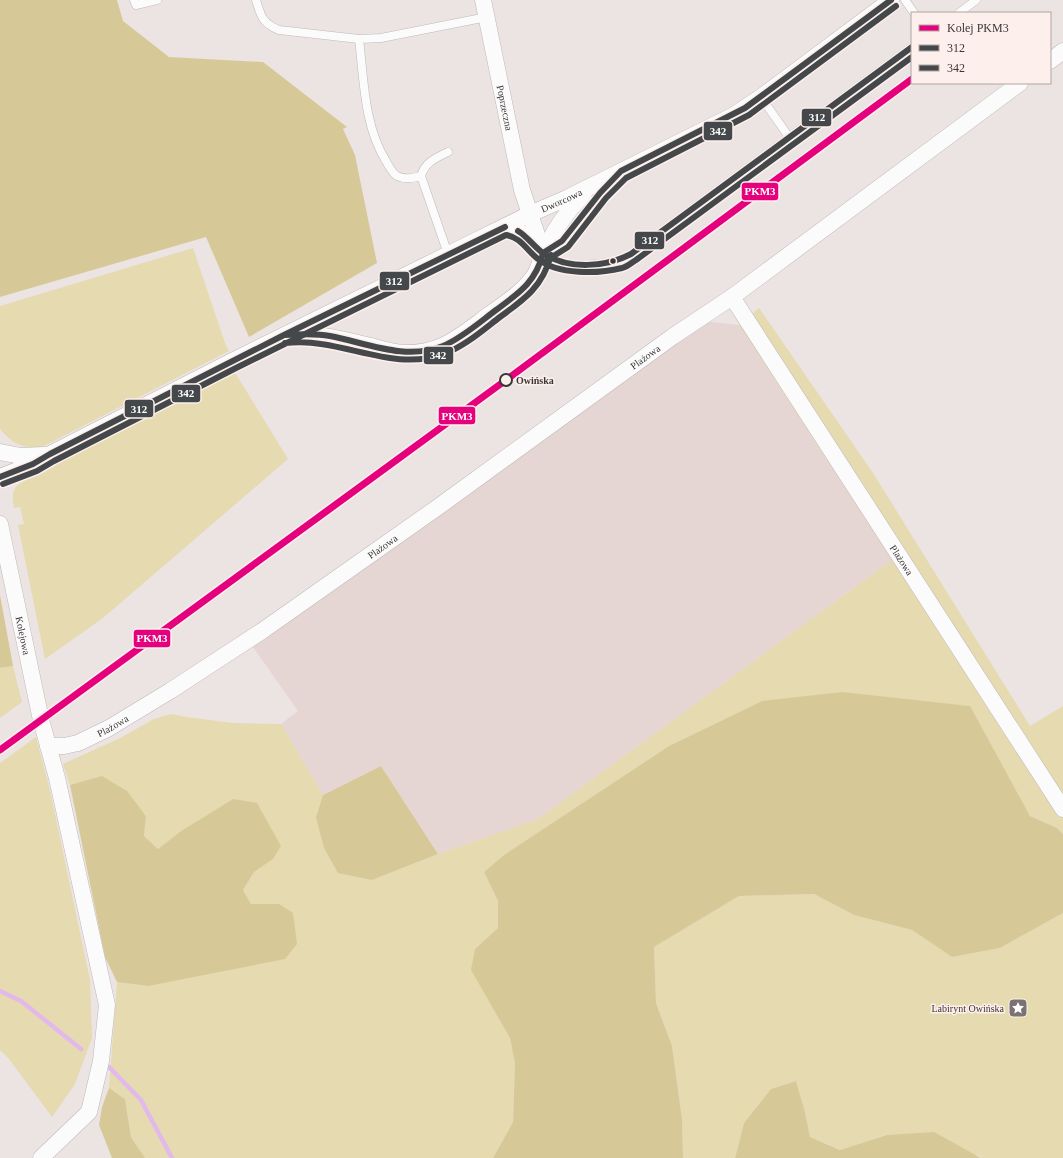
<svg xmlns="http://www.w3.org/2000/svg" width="1063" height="1158" viewBox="0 0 1063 1158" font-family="'Times New Roman',serif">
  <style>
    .built { fill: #e6d6d3 }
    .green { fill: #e5dab0 }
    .forest { fill: #d7c997 }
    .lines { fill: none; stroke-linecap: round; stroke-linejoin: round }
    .stream { stroke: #e3b9eb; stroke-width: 4.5 }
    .service-casing { stroke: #beb9b8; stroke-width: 9 }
    .minor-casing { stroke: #beb9b8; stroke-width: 17 }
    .service { stroke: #fcfbfb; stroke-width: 8 }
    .minor { stroke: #fcfbfb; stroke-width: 16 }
    .bus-1-casing { stroke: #fdefec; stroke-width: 9 }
    .bus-2-casing { stroke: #fdefec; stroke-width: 9 }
    .bus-1 { stroke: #45484a; stroke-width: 6 }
    .bus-2 { stroke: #45484a; stroke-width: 6 }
    .rail-1-casing { stroke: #fdefec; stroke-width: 10 }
    .rail-1 { stroke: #e5007d; stroke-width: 7 }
    .bus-dot { fill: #3c3636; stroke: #fdefec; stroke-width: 1.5 }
    .stop-dot { fill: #fdefec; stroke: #3c3636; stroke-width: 2 }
    .labels { text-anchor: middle; stroke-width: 3; stroke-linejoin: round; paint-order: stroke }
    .street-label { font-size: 10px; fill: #3c3636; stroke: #fdefec }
    .stop-label { font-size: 10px; font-weight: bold; fill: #3c3636; stroke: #fdefec; text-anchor: start }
    .poi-label { font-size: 10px; fill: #3c3636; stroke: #fdefec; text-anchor: end }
    .line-badge { stroke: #fdefec; stroke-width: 1.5 }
    .badge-label { font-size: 11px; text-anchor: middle; font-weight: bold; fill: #fff }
  </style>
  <rect width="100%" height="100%" fill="#ece4e3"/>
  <path class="built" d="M 703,321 L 739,325 L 892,560 L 538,819 L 438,854 L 381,766 L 323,795 L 281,724 L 298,711 L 253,647 Z"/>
  <path class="green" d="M 193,248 L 225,343 L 229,351 L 44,446 C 26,451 11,443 0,429 L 0,306 Z
    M 759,308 L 873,473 L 1030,726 L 1063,706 L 1063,834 L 1057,828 L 1030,816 L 969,706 L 914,701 L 762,701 L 669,746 L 504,855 L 484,872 L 498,901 L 498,928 L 475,949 L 496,1013 L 510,1038 L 515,1064 L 513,1122 L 493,1158 L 145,1158 L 131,1137 L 125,1099 L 109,1088 L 117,982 L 148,986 L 279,904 L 251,904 L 243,890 L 254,872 L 273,859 L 233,799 L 181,831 L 158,849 L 144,836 L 146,815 L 102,777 L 70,785 L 63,764 L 120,738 L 154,719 L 171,714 L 186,717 L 233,723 L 281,724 L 323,795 L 316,817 L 372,880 L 438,854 L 538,819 L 892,560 L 739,325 Z
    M 234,371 L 288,459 L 103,618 L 45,659 L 18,525 L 24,524 L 20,507 L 14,508 C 10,486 16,486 34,475 Z
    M 13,666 L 22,702 L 0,718 L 0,668 Z
    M 36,737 L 50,790 L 90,980 L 92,1038 L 75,1084 L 52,1117 L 9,1059 L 0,1050 L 0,763 Z
    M 814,894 L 854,915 L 912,930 L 952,957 L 1000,948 L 1063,913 L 1063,1158 L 981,1158 L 980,1156 L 887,1135 L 841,1150 L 810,1137 L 805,1112 L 796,1081 L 771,1089 L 744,1123 L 735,1158 L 683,1158 L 682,1119 L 672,1046 L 656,1003 L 654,947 L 739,896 Z"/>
  <path class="forest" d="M 0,0 L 117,0 L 123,21 L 169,57 L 263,62 L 347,127 L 343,129 L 355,155 L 377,263 L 249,337 L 206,237 L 0,297 Z
    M 0,595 L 13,666 L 0,668 Z
    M 842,692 L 970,706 L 1030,816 L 1057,828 L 1063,834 L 1063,913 L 1000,948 L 952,957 L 912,930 L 854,915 L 814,894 L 739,896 L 654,947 L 656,1003 L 672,1046 L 682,1119 L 683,1158 L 493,1158 L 513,1122 L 515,1064 L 510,1038 L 471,970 L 475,949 L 498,928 L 498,901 L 484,872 L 504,855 L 669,746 L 762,701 Z
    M 381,766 L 438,854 L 372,880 L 338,873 L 324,848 L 316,817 L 323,795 Z
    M 102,776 L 127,791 L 146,816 L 144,836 L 158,849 L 181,831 L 233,799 L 257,803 L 281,846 L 273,859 L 254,872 L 243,890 L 251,904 L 279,904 L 293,913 L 297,944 L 285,959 L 148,986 L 117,982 L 105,957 L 70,785 Z
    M 796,1081 L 805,1112 L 810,1137 L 840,1150 L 887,1135 L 934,1132 L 981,1158 L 735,1158 L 744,1123 L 771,1089 Z
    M 109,1088 L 125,1099 L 131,1137 L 145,1158 L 112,1158 L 99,1125 L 102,1107 Z"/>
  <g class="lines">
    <path class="stream" d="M 0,991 L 21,1001 L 81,1049
      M 109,1067 L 141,1100 L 172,1158"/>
    <defs>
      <path id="service" d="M 134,0 L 136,5 L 157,0
        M 256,0 C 261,16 262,23 279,30 L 359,39 L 381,38 L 487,17
        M 905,0 L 914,13
        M 959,13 L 976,0
        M 359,39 C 364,80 364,126 386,161 C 389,166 392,173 397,176 C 405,180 413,178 421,176 L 448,254
        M 761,97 L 789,137
        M 421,176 C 425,162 436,158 448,152
        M 612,181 L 562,241 L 543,253 C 549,256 554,260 560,262 C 575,267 612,264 626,258 L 912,47"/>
      <g id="minor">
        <path id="s1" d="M 483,0 L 522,190 L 543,253"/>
        <path d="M 1050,61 L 1063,51"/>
        <path d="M 505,227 C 523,231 529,238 541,251"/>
        <path id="s2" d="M 732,297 L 1063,809"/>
        <path d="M 290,335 C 318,332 344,340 371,346 C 382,349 394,353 406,353 C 418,353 431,351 442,346 C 460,338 475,325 490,314 C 505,303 523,292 534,276 C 539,269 540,261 543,254 C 553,231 567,211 584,194"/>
        <path d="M 0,452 L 21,456 L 44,455"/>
        <path id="s3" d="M 0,477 L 33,464 L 50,454 L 234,360 L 473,242 L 530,214 L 567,198 L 734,115 L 761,97 L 891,0"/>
        <path id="s4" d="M 0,524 L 41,720 L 57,778 L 107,1005 L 101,1061 L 89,1112 L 41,1158"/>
        <path id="s5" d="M 48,746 L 64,746 L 78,743 L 109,728 L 170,691 L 262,631 L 438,507 L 672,337 L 732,297 L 1020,83"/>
      </g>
    </defs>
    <use href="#service" class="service-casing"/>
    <use href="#minor" class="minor-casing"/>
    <use href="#service" class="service"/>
    <use href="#minor" class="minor"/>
    <defs>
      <path id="bus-1" d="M 518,231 C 528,237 534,247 544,254 C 569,270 606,267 631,254 L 912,47
        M 543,253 L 562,241 L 600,193 L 621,171 L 745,108 L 891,0
        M 284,335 L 505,227
        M 0,477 L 33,464 L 50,454 L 284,335 C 299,334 315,333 330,336 C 367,343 405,361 443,346 C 462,338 480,322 496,310 C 519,293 536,282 543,253"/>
      <path id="bus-2" d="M 547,260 L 568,247 L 606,198 L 626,178 L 749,115 L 896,6
        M 285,343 C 297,342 309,342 321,344 C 363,350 402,369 444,354 C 465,346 483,330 500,317 C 525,299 543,286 551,255
        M 3,484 L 37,471 L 54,461 L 238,367 L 506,235 C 522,238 526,250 538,259 C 558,275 598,274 622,268 C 627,267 631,263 636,260 L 912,57"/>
    </defs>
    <use href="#bus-1" class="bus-1-casing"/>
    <use href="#bus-2" class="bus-2-casing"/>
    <use href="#bus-1" class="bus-1"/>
    <use href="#bus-2" class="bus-2"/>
    <defs>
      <path id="rail-1" d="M 0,750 L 506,380 L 912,79"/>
    </defs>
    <use href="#rail-1" class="rail-1-casing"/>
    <use href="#rail-1" class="rail-1"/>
  </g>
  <defs>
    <symbol id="sight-square" viewBox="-11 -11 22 22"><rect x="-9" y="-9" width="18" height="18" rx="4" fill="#7a7373" stroke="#fdefec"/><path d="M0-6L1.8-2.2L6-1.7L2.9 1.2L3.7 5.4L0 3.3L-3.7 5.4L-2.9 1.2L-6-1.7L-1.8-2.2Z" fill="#fff"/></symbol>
  </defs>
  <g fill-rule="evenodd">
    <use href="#sight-square" x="1007" y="997" width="22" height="22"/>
  </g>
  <circle class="bus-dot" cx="613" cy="261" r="3.5"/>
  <circle class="stop-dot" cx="506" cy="380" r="6"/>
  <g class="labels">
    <g class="street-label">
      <text dy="4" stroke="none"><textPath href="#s1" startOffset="110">Poprzeczna</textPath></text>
      <text dy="4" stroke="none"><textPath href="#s3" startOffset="626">Dworcowa</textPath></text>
      <text dy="4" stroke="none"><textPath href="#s5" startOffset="717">Plażowa</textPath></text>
      <text dy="4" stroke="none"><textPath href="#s5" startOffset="393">Plażowa</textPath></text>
      <text dy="4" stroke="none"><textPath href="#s2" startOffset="313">Plażowa</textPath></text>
      <text dy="4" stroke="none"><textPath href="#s4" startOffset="114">Kolejowa</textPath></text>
      <text dy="4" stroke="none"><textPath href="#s5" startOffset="69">Plażowa</textPath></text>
    </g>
    <g class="stop-label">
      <text x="516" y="384">Owińska</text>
    </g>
    <g class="poi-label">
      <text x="1004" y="1012">Labirynt Owińska</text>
    </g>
  </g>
  <g class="line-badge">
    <rect x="801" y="108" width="31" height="19" rx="4" fill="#45484a"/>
    <rect x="703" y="121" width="30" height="20" rx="4" fill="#45484a"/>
    <rect x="741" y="182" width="38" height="19" rx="4" fill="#e5007d"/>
    <rect x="634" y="231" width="31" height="19" rx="4" fill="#45484a"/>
    <rect x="379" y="271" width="31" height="20" rx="4" fill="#45484a"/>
    <rect x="423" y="346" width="31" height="19" rx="4" fill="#45484a"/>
    <rect x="171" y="384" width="30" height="19" rx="4" fill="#45484a"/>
    <rect x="124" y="399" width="30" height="19" rx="4" fill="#45484a"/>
    <rect x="438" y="406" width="38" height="19" rx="4" fill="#e5007d"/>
    <rect x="133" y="629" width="38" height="19" rx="4" fill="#e5007d"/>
  </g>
  <g class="badge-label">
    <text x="817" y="121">312</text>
    <text x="718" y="135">342</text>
    <text x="760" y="195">PKM3</text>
    <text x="650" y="244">312</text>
    <text x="394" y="285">312</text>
    <text x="438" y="359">342</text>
    <text x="186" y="397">342</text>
    <text x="139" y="413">312</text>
    <text x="457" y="420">PKM3</text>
    <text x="152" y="642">PKM3</text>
  </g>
  <rect x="911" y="12" width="140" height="72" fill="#fdefec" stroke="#b0a5a3"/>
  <rect x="919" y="25" width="20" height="6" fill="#e5007d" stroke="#b0a5a3"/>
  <text x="947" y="32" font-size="12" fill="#3c3636">Kolej PKM3</text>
  <rect x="919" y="45" width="20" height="6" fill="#45484a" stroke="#b0a5a3"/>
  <text x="947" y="52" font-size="12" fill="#3c3636">312</text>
  <rect x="919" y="65" width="20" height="6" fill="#45484a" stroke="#b0a5a3"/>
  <text x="947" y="72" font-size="12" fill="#3c3636">342</text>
</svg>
